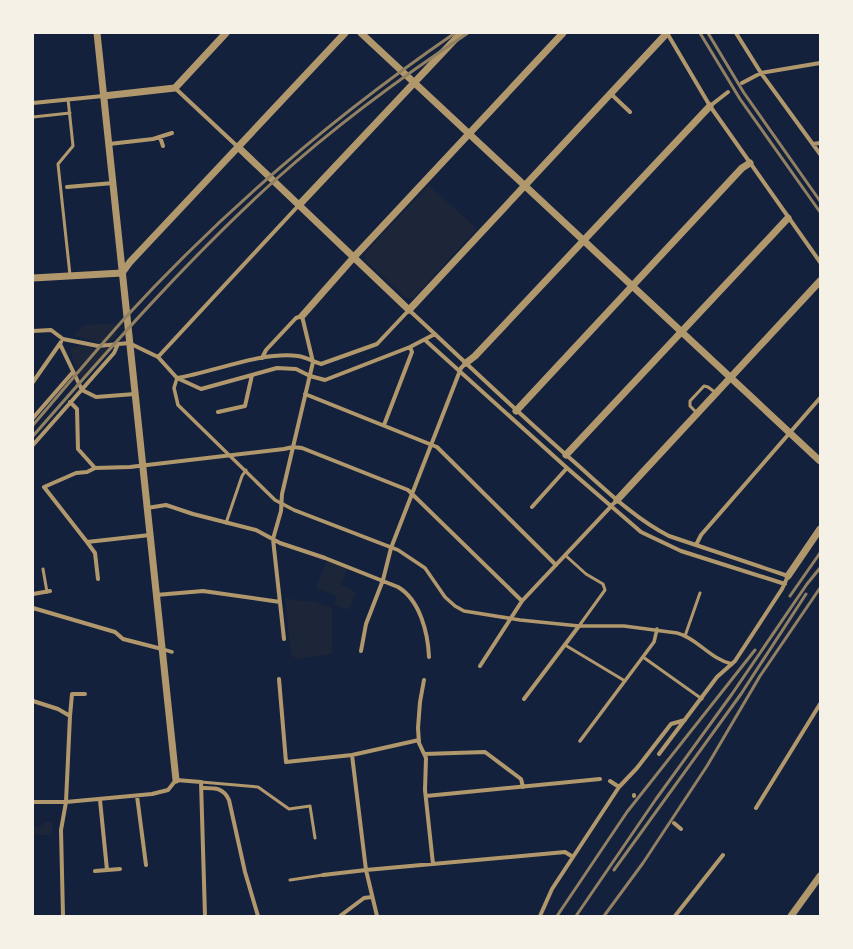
<svg xmlns="http://www.w3.org/2000/svg" width="853" height="949" viewBox="0 0 853 949" font-family="'Varela Round',sans-serif">
  <style>
    .green { fill: #1d2539 }
    .lines { fill: none; stroke-linecap: round; stroke-linejoin: round }
    .service { stroke: #b1986c; stroke-width: 3 }
    .pedestrian { stroke: #b1986c; stroke-width: 3.5 }
    .minor { stroke: #b1986c; stroke-width: 4 }
    .tertiary { stroke: #b1986c; stroke-width: 7 }
    .rail { stroke: #918062; stroke-width: 3 }
  </style>
  <rect width="100%" height="100%" fill="#14213d"/>
  <path class="green" d="M 429,185 L 477,229 L 413,298 L 406,298 L 365,260 L 365,253 Z
    M 115,323 L 116,336 L 111,341 L 97,342 L 74,335 L 85,325 Z
    M 81,345 L 96,349 L 109,348 L 110,351 L 84,379 L 79,376 L 70,351 L 72,348 Z
    M 327,561 L 347,569 L 341,585 L 356,592 L 349,610 L 334,605 L 337,596 L 316,588 Z
    M 285,598 L 307,602 L 309,600 L 332,608 L 332,654 L 297,659 L 291,655 Z
    M 43,822 L 53,822 L 52,835 L 34,835 L 34,827 L 43,826 Z"/>
  <g class="lines">
    <path class="service" d="M 68,99 L 73,146 L 58,164 L 70,275
      M 33,117 L 70,113
      M 697,413 L 690,406 L 690,401 L 704,386 L 708,387 L 716,393
      M 226,523 L 242,476 L 246,470
      M 565,555 L 586,574 L 603,584 L 605,590 L 579,626
      M 43,569 L 47,592
      M 685,636 L 700,593
      M 565,645 L 625,681
      M 643,657 L 702,699
      M 201,782 L 258,787 L 289,809 L 310,806 L 315,838
      M 290,880 L 323,875"/>
    <path class="pedestrian" d="M 177,378 L 174,388 L 178,405 L 275,500 L 294,510 L 398,550 L 425,568 L 445,597 L 455,606 L 464,611 L 520,620 L 579,626 L 624,626 L 677,633 C 697,638 710,659 732,664
      M 162,649 L 172,652
      M 580,741 L 654,642 L 657,629"/>
    <path class="minor" d="M 667,33 L 710,106 L 820,262
      M 736,33 L 761,73 L 820,154
      M 742,83 L 761,73 L 820,63
      M 175,88 L 238,147
      M 611,94 L 630,112
      M 33,103 L 103,96
      M 710,106 L 728,92
      M 160,137 L 163,146
      M 109,144 L 153,139 L 172,133
      M 813,144 L 820,143
      M 67,187 L 113,183
      M 33,331 L 51,330 L 63,339 L 98,346 L 129,343 L 158,357 L 177,378 L 201,389 L 277,368 L 296,369 L 310,376 L 325,380 L 410,347 L 435,334
      M 425,340 L 567,468 L 641,532 L 681,551 L 785,584
      M 60,344 L 82,390 L 96,397 L 135,394
      M 158,357 L 299,205
      M 262,358 L 266,350 L 296,318 L 302,316 L 313,362 L 282,494 L 281,511 L 273,539 L 284,639
      M 177,378 C 214,372 262,351 298,356 C 306,357 314,362 321,364 L 377,344 L 409,310 C 463,360 516,411 572,460 C 603,487 632,517 669,536 L 788,576 L 782,589 L 735,661 L 717,677 L 659,754
      M 33,382 L 61,342
      M 305,394 L 437,447 L 556,565
      M 70,402 L 77,409 L 78,449 L 95,468
      M 218,412 L 245,406 L 252,375
      M 33,418 L 73,372
      M 384,425 L 412,352 L 410,347
      M 33,445 L 114,353 L 118,344
      M 532,507 L 567,468
      M 147,508 L 166,505 L 193,514 L 256,530 L 280,543 L 325,558 L 398,587 C 420,600 428,633 429,657
      M 150,535 L 87,542 L 44,487 L 76,473 L 87,472 L 95,468 L 130,467 L 284,449 L 293,447 L 302,448 L 408,490 L 522,601
      M 87,542 L 95,553 L 98,579
      M 696,545 L 701,535 L 820,398
      M 33,594 L 50,591
      M 156,595 L 203,591 L 280,602
      M 33,608 L 115,632 L 123,639 L 162,649
      M 361,651 L 366,624 L 383,580 L 391,548 L 461,368 L 466,363
      M 480,666 L 522,601 L 617,500
      M 279,679 L 286,762 L 352,755 L 419,740
      M 424,680 L 420,702 L 418,728 L 419,743 L 426,758 L 425,790 L 433,864
      M 524,699 L 579,626
      M 33,701 L 58,709 L 70,716 L 66,802 L 61,830 L 63,916
      M 70,716 L 72,694 L 85,694
      M 424,754 L 485,752 L 521,779 L 523,787
      M 610,781 L 619,787
      M 201,788 C 214,788 223,787 229,800 L 245,872 L 258,916
      M 634,795 L 634,796
      M 137,796 L 146,865
      M 426,796 L 600,779
      M 100,800 L 107,870
      M 33,802 L 66,802 L 152,794 L 168,790 L 176,780 L 201,782 L 205,916
      M 756,808 L 820,704
      M 674,823 L 681,829
      M 95,871 L 120,869
      M 323,875 L 366,870 L 352,755
      M 340,916 L 364,898 L 372,897
      M 377,916 L 366,870 L 565,852 L 573,857
      M 540,916 L 552,889 L 619,787 L 637,768 L 671,724 L 685,720
      M 675,916 L 723,855"/>
    <path class="tertiary" d="M 97,33 L 176,780
      M 361,33 L 820,461
      M 103,96 L 175,88 L 226,33
      M 238,147 L 409,310 L 667,33
      M 299,205 L 461,33
      M 122,273 L 130,262 L 345,33
      M 33,278 L 122,273
      M 302,316 L 354,257 L 563,33
      M 466,363 L 475,356 L 710,106
      M 516,411 L 742,168 L 750,163
      M 566,455 L 788,218
      M 617,500 L 820,281
      M 788,576 L 820,529
      M 791,916 L 820,876"/>
    <path class="rail" d="M 700,33 L 740,99 L 820,212
      M 708,33 L 744,93 L 820,201
      M 33,425 C 63,390 93,354 124,319 C 223,211 334,116 455,33
      M 33,436 C 110,348 187,260 274,181 C 334,127 400,78 468,33
      M 790,596 L 820,553
      M 614,870 L 741,694 L 806,594
      M 557,916 L 627,812 L 755,650
      M 576,916 L 656,799 L 732,694 L 807,584 L 820,568
      M 604,916 L 643,863 L 707,766 L 760,676 L 820,588"/>
  </g>
  <rect width="853" height="949" fill="none" stroke="#f6f1e7" stroke-width="68"/>
</svg>
